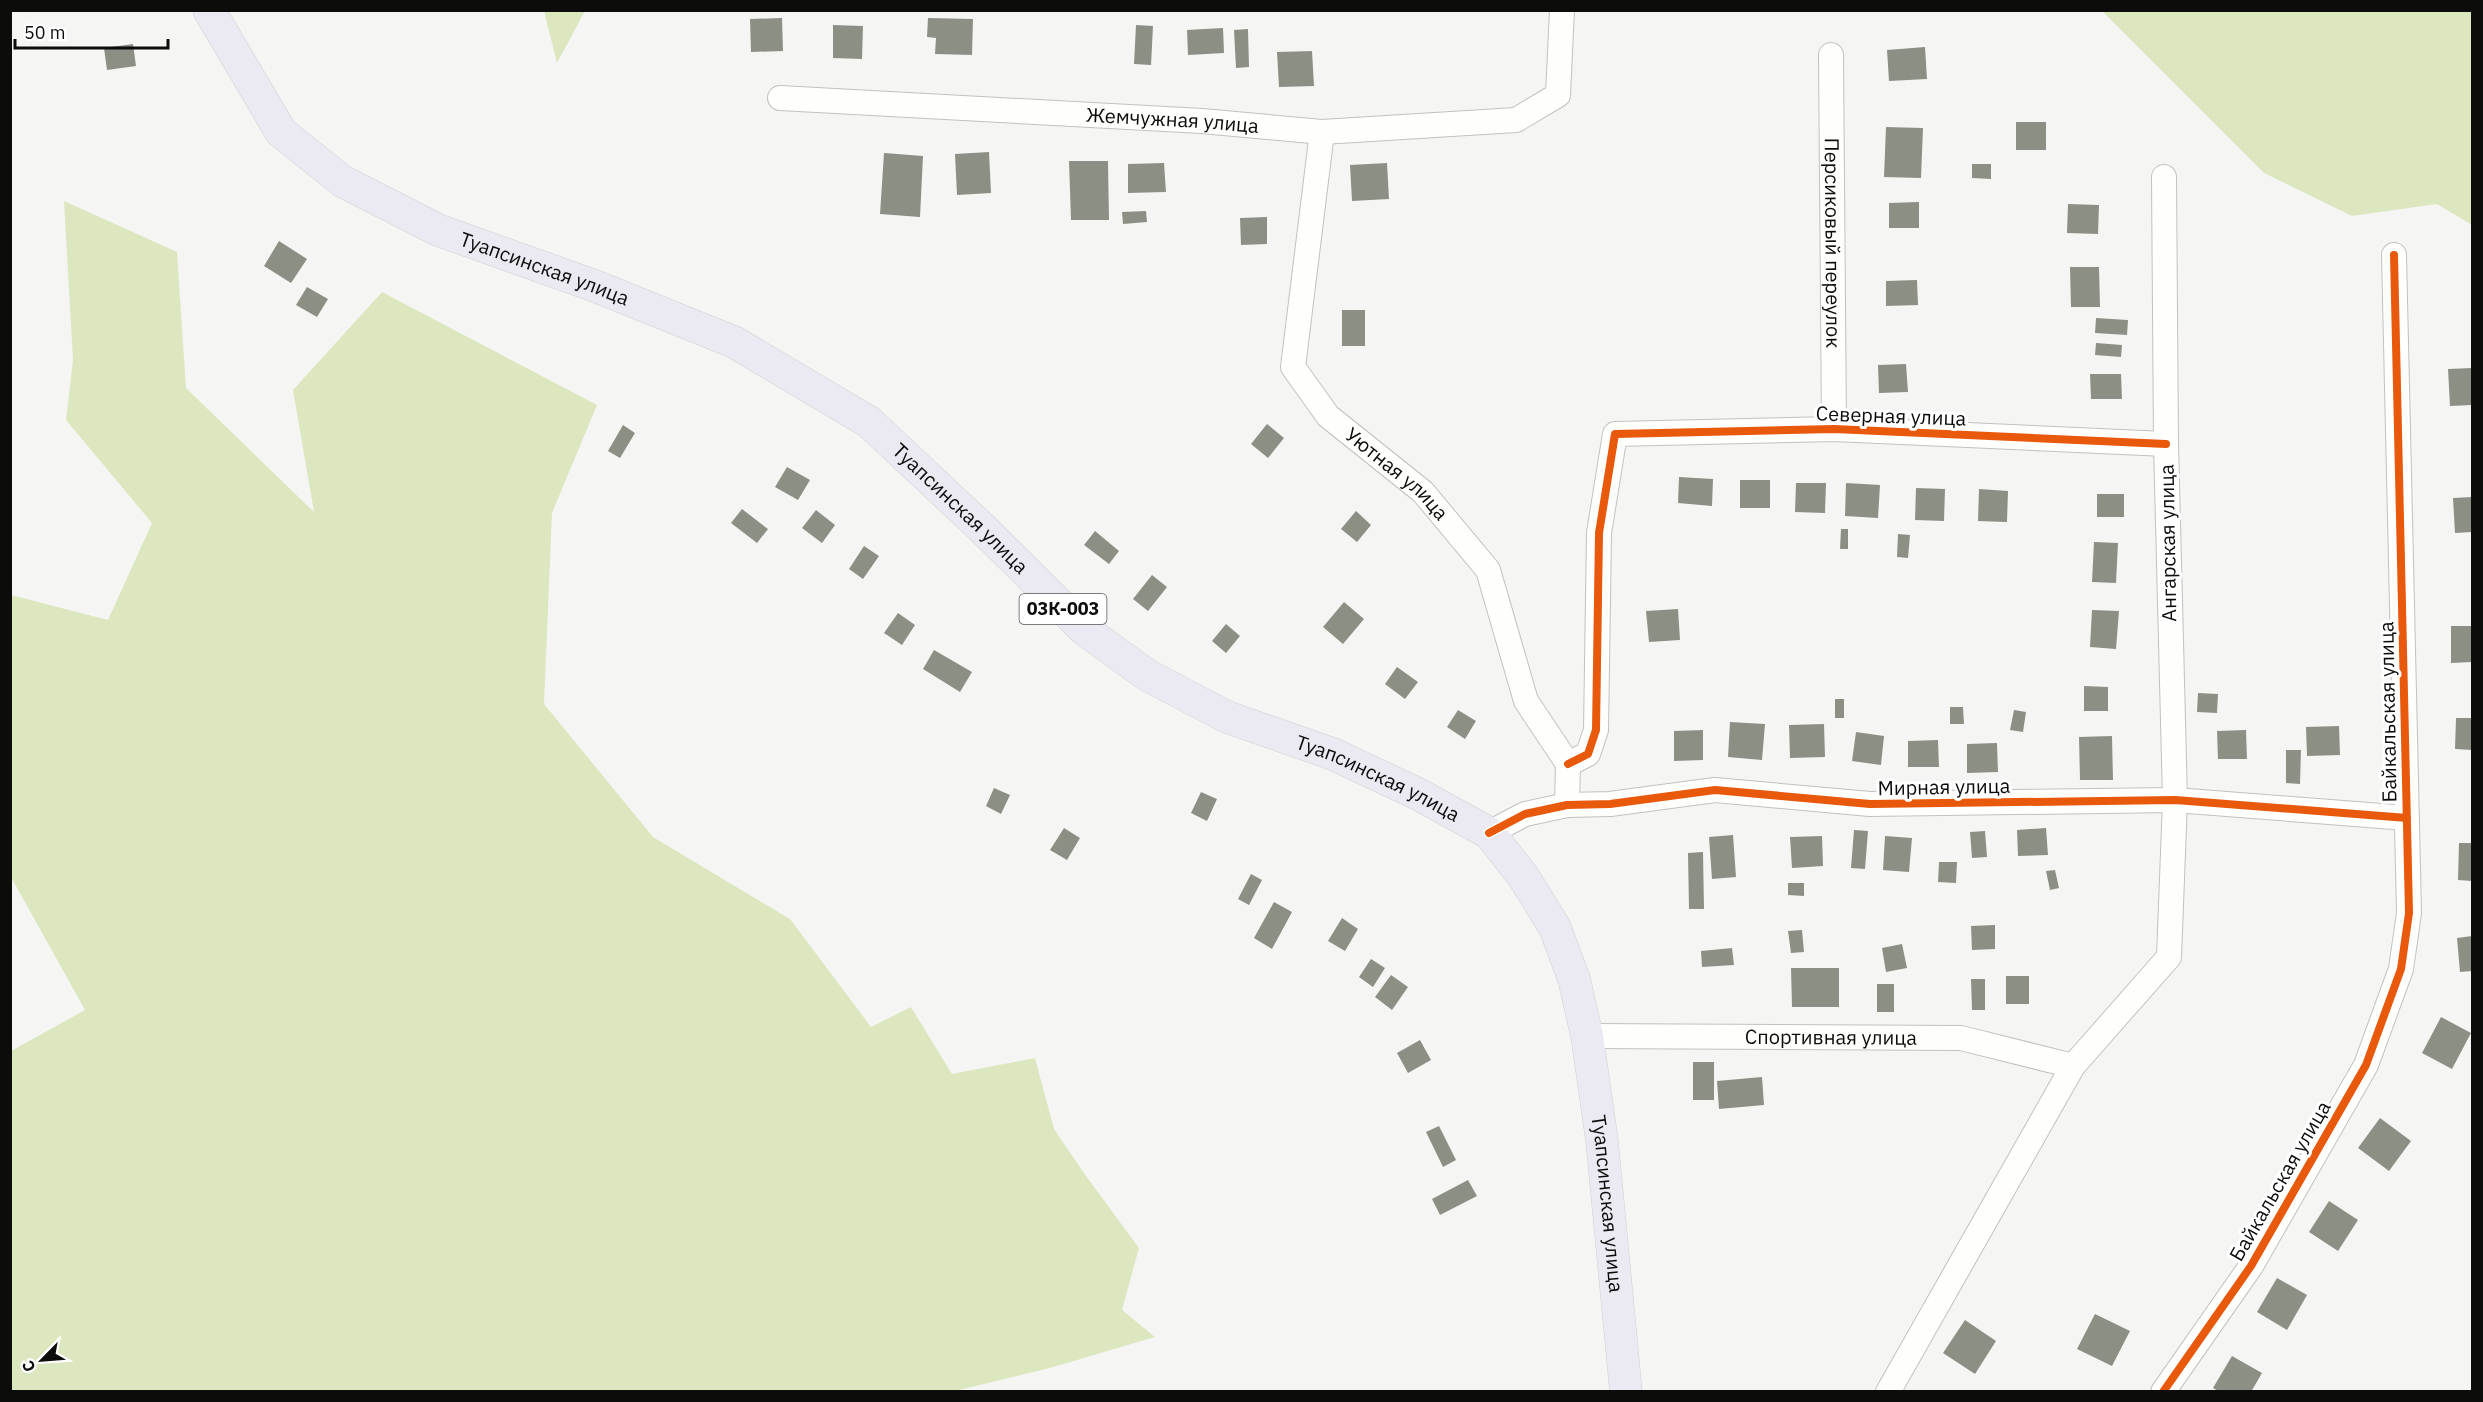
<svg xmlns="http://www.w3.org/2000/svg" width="2483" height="1402" viewBox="0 0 2483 1402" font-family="'IBM Plex Sans',sans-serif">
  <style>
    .green { fill: #dce7c0 }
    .building { fill: #8c8f84 }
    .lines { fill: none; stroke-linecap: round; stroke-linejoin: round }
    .minor-casing { stroke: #c1c2c0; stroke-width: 26 }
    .major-casing { stroke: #cfd0cf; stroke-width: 33 }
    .minor { stroke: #fefefd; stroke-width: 24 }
    .major { stroke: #ebe9f1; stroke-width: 32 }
    .cycleway-casing { stroke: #fff; stroke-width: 11 }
    .cycleway { stroke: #e8590c; stroke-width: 8 }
    .labels { text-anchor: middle; stroke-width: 6; stroke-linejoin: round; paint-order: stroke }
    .shield { fill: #fff; stroke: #555554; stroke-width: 1.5 }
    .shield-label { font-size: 18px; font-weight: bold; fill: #0c0c0b }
    .street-label { font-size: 20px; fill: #0c0c0b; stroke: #fff }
  </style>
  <rect width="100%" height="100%" fill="#f5f6f4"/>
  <path class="green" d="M 544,11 L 585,11 L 557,63 Z
    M 2102,11 L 2472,11 L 2472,225 L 2437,204 L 2352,216 L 2264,173 Z
    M 64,201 L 177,252 L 186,388 L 314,512 L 293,390 L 382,292 L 597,405 L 552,513 L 544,704 L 653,837 L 790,919 L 871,1027 L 911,1007 L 952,1074 L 1035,1058 L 1054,1129 L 1086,1176 L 1139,1248 L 1122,1310 L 1155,1337 L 1050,1368 L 955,1391 L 11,1391 L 11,1051 L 85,1010 L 11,877 L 11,595 L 108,620 L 152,523 L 66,420 L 73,360 Z"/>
  <path class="building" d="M 782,18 L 783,51 L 751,52 L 750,19 Z
    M 928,18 L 973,19 L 972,55 L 935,54 L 936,38 L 927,37 Z
    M 833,25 L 863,26 L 862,59 L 833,58 Z
    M 1136,25 L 1153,26 L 1151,65 L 1134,64 Z
    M 1223,28 L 1224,53 L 1188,55 L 1187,30 Z
    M 1248,29 L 1249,67 L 1236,68 L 1234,30 Z
    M 133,44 L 136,66 L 107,70 L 104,48 Z
    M 1925,47 L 1927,79 L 1889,81 L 1887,50 Z
    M 1312,51 L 1314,86 L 1279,87 L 1277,52 Z
    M 2016,122 L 2046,122 L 2046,150 L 2016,150 Z
    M 1886,127 L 1923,128 L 1921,178 L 1884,177 Z
    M 989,152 L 991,193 L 957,195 L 955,154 Z
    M 884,153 L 923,156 L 920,217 L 880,214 Z
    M 1069,161 L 1108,161 L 1109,220 L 1071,220 Z
    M 1164,163 L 1166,192 L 1128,193 L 1128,164 Z
    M 1387,163 L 1389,199 L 1352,201 L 1350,165 Z
    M 1972,164 L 1991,164 L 1991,179 L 1972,178 Z
    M 1919,202 L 1919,228 L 1889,228 L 1889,203 Z
    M 2068,204 L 2099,205 L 2098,234 L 2067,233 Z
    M 1146,211 L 1147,222 L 1123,224 L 1122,212 Z
    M 1267,217 L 1267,244 L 1241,245 L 1240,218 Z
    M 279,241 L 307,259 L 291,283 L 264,266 Z
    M 2070,267 L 2099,267 L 2100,307 L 2071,307 Z
    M 1917,280 L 1918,305 L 1886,306 L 1886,281 Z
    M 307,287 L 328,299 L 317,317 L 296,305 Z
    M 1342,310 L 1365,310 L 1365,346 L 1342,346 Z
    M 2096,318 L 2128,320 L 2127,335 L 2095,333 Z
    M 2096,343 L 2122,345 L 2121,357 L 2095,355 Z
    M 1906,364 L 1908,392 L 1879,393 L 1878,365 Z
    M 2472,368 L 2472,405 L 2450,406 L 2448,369 Z
    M 2090,374 L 2121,374 L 2122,399 L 2091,399 Z
    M 1267,424 L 1284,438 L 1268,458 L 1251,444 Z
    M 623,425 L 635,433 L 620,458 L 608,451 Z
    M 787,467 L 810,480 L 798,500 L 775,487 Z
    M 1679,477 L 1713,479 L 1712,506 L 1678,503 Z
    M 1740,480 L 1770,480 L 1770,508 L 1740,508 Z
    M 1796,483 L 1826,483 L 1825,513 L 1795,512 Z
    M 1846,483 L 1880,485 L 1878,518 L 1845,516 Z
    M 1916,488 L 1945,489 L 1944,521 L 1915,520 Z
    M 1979,489 L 2008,491 L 2007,522 L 1978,521 Z
    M 2097,494 L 2124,494 L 2124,517 L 2097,517 Z
    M 2472,497 L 2472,532 L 2455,533 L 2453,498 Z
    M 742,509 L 768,529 L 757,543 L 731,523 Z
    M 816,510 L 835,525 L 822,543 L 802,528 Z
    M 1356,511 L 1371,525 L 1357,542 L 1341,529 Z
    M 1841,529 L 1848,529 L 1848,549 L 1840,549 Z
    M 1095,531 L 1119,551 L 1109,564 L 1084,545 Z
    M 1898,534 L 1910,535 L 1908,558 L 1897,557 Z
    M 2094,542 L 2118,543 L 2116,583 L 2092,582 Z
    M 864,546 L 879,556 L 863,579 L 849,569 Z
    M 1152,575 L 1167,587 L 1148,611 L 1133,599 Z
    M 1344,602 L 1364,619 L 1343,644 L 1323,627 Z
    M 1678,609 L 1680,640 L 1649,642 L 1646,611 Z
    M 2092,610 L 2119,611 L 2116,649 L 2090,647 Z
    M 898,613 L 915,625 L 902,645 L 884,633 Z
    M 1226,624 L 1240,636 L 1226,653 L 1212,641 Z
    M 2451,626 L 2472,626 L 2472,662 L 2451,663 Z
    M 934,650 L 972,672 L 960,692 L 923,669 Z
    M 1397,667 L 1418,682 L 1405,699 L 1385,684 Z
    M 2084,686 L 2108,687 L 2108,711 L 2084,711 Z
    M 2198,693 L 2218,694 L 2217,713 L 2197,712 Z
    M 1835,699 L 1844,699 L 1844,718 L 1835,718 Z
    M 1950,707 L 1963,707 L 1964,724 L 1950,724 Z
    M 1458,710 L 1476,721 L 1465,739 L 1447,727 Z
    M 2014,710 L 2026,712 L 2023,732 L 2010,730 Z
    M 2456,718 L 2472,718 L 2472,750 L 2455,749 Z
    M 1730,722 L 1765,724 L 1762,760 L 1728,757 Z
    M 1824,724 L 1825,757 L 1790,758 L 1789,725 Z
    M 2339,726 L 2340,755 L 2307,756 L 2306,727 Z
    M 1703,730 L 1703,760 L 1674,761 L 1674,731 Z
    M 2246,730 L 2247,759 L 2218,759 L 2217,731 Z
    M 1856,732 L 1884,736 L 1881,765 L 1852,761 Z
    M 2112,736 L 2113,780 L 2080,780 L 2079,737 Z
    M 1938,740 L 1939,767 L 1908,767 L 1908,741 Z
    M 1997,743 L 1998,772 L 1967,773 L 1967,744 Z
    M 2286,750 L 2301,750 L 2300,784 L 2286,783 Z
    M 994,788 L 1010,795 L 1001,814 L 986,806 Z
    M 1201,792 L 1217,799 L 1207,821 L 1191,813 Z
    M 1064,828 L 1080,838 L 1067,860 L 1050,850 Z
    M 2046,828 L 2048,855 L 2018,856 L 2017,830 Z
    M 1854,830 L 1868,831 L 1865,869 L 1851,868 Z
    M 1985,831 L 1987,857 L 1972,858 L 1970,832 Z
    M 1733,835 L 1736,877 L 1712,879 L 1709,837 Z
    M 1822,836 L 1823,866 L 1792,868 L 1790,837 Z
    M 1885,836 L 1912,838 L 1909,872 L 1883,870 Z
    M 2459,843 L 2472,843 L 2472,881 L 2458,880 Z
    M 1703,852 L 1704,909 L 1689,909 L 1688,853 Z
    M 1939,862 L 1957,862 L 1956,883 L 1938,882 Z
    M 2055,870 L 2059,888 L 2050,890 L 2046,871 Z
    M 1251,874 L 1262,880 L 1249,905 L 1238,899 Z
    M 1788,883 L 1804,883 L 1804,896 L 1788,895 Z
    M 1274,902 L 1292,912 L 1272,949 L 1254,938 Z
    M 1342,918 L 1358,929 L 1345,951 L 1328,941 Z
    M 1995,925 L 1995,949 L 1972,950 L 1971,926 Z
    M 1802,930 L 1804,952 L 1791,953 L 1788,931 Z
    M 2472,936 L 2472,971 L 2460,972 L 2457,938 Z
    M 1902,944 L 1907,968 L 1886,972 L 1882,948 Z
    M 1732,948 L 1734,965 L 1702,967 L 1701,951 Z
    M 1371,959 L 1385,968 L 1373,987 L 1359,977 Z
    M 1791,968 L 1839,968 L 1839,1007 L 1792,1007 Z
    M 1391,975 L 1408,987 L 1392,1010 L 1375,997 Z
    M 2006,976 L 2029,976 L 2029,1004 L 2006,1004 Z
    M 1971,979 L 1985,979 L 1985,1010 L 1972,1010 Z
    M 1877,984 L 1894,984 L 1894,1012 L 1877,1012 Z
    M 2441,1017 L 2471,1033 L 2452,1069 L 2422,1053 Z
    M 1420,1040 L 1431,1060 L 1408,1073 L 1397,1053 Z
    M 1693,1062 L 1714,1062 L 1714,1100 L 1693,1100 Z
    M 1762,1077 L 1764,1105 L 1719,1109 L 1717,1081 Z
    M 2380,1118 L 2411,1141 L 2389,1171 L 2358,1148 Z
    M 1439,1126 L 1456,1160 L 1443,1167 L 1426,1132 Z
    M 1468,1180 L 1477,1196 L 1440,1215 L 1432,1199 Z
    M 2329,1201 L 2358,1220 L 2338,1251 L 2309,1232 Z
    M 2277,1278 L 2307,1295 L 2287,1330 L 2257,1312 Z
    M 2095,1314 L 2130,1331 L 2112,1366 L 2077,1349 Z
    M 1965,1320 L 1996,1341 L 1975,1374 L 1943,1353 Z
    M 2232,1356 L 2262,1373 L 2251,1392 L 2220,1392 L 2213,1388 Z"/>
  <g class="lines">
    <defs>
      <g id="minor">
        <path id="s1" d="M 1831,55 L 1834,429"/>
        <path id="s2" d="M 780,98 L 1202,121 L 1322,132 L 1516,120 L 1558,95 L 1562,10"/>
        <path id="s3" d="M 1322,132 L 1293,367 L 1328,416 L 1423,492 L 1488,570 L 1526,701 L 1568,764 L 1567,805"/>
        <path d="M 1568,764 L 1588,754 L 1596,730 L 1599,533 L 1615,434 L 1834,429 L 2166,444"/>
        <path d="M 1489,833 L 1525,814 L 1567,805 L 1610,804 L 1715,790 L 1870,804 L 2175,800 L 2407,818"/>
        <path id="s4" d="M 1587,1036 L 1961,1038 L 2073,1066"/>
        <path d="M 1888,1392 L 2073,1066 L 2169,957 L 2175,800 L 2166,444 L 2164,177"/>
        <path d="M 2163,1392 L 2251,1266 L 2366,1065 L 2401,969 L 2409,913 L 2394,255"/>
      </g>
      <g id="major">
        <path id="s5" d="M 209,10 L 281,132 L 342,181 L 438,230 L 595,286 L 734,342 L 869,422 L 982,528 L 1085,630 L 1147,675 L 1227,717 L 1333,754 L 1418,794 L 1489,833 L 1523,876 L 1555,928 L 1574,979 L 1587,1036 L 1602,1141 L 1626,1392"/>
      </g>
    </defs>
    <use href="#minor" class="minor-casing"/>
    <use href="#major" class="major-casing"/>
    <use href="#minor" class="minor"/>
    <use href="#major" class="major"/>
    <defs>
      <path id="cycleway" d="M 1568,764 L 1588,754 L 1596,730 L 1599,533 L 1615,434 L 1834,429 L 2166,444
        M 1489,833 L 1525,814 L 1567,805 L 1610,804 L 1715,790 L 1870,804 L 2175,800 L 2407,818
        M 2163,1392 L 2251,1266 L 2366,1065 L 2401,969 L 2409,913 L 2394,255"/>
    </defs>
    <use href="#cycleway" class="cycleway-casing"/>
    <use href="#cycleway" class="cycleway"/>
  </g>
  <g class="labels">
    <rect class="shield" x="1019.5" y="594" width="87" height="30" rx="4.5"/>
    <g class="shield-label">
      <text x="1063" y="615">03К-003</text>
    </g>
    <g class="street-label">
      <text dy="7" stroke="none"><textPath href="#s2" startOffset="393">Жемчужная улица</textPath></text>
      <text dy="7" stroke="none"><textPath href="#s1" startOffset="188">Персиковый переулок</textPath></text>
      <text dy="7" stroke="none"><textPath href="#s5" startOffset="441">Туапсинская улица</textPath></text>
      <text transform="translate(1891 416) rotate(2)" y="7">Северная улица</text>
      <text dy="7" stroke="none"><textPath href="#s3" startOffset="387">Уютная улица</textPath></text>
      <text dy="7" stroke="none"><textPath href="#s5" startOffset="927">Туапсинская улица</textPath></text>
      <text transform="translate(2168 543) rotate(-91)" y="7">Ангарская улица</text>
      <text transform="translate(2388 712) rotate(-91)" y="7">Байкальская улица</text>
      <text dy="7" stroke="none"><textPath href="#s5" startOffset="1431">Туапсинская улица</textPath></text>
      <text transform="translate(1944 787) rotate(-1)" y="7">Мирная улица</text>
      <text dy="7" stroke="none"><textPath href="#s4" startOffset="244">Спортивная улица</textPath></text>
      <text transform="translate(2280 1181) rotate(-60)" y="7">Байкальская улица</text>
      <text dy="7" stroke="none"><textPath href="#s5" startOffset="1953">Туапсинская улица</textPath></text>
    </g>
  </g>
  <rect width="2483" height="1402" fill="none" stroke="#0c0c0b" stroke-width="24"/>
  <g transform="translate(42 1360) rotate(245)" stroke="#ffffff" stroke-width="4.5" paint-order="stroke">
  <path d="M0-4.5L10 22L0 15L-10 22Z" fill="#0c0c0b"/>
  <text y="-9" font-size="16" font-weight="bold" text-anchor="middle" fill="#0c0c0b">С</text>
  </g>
  <path d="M15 39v9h153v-9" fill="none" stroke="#0c0c0b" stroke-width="3"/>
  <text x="24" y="39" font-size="18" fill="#0c0c0b" stroke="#ffffff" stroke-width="4.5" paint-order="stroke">50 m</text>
</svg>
